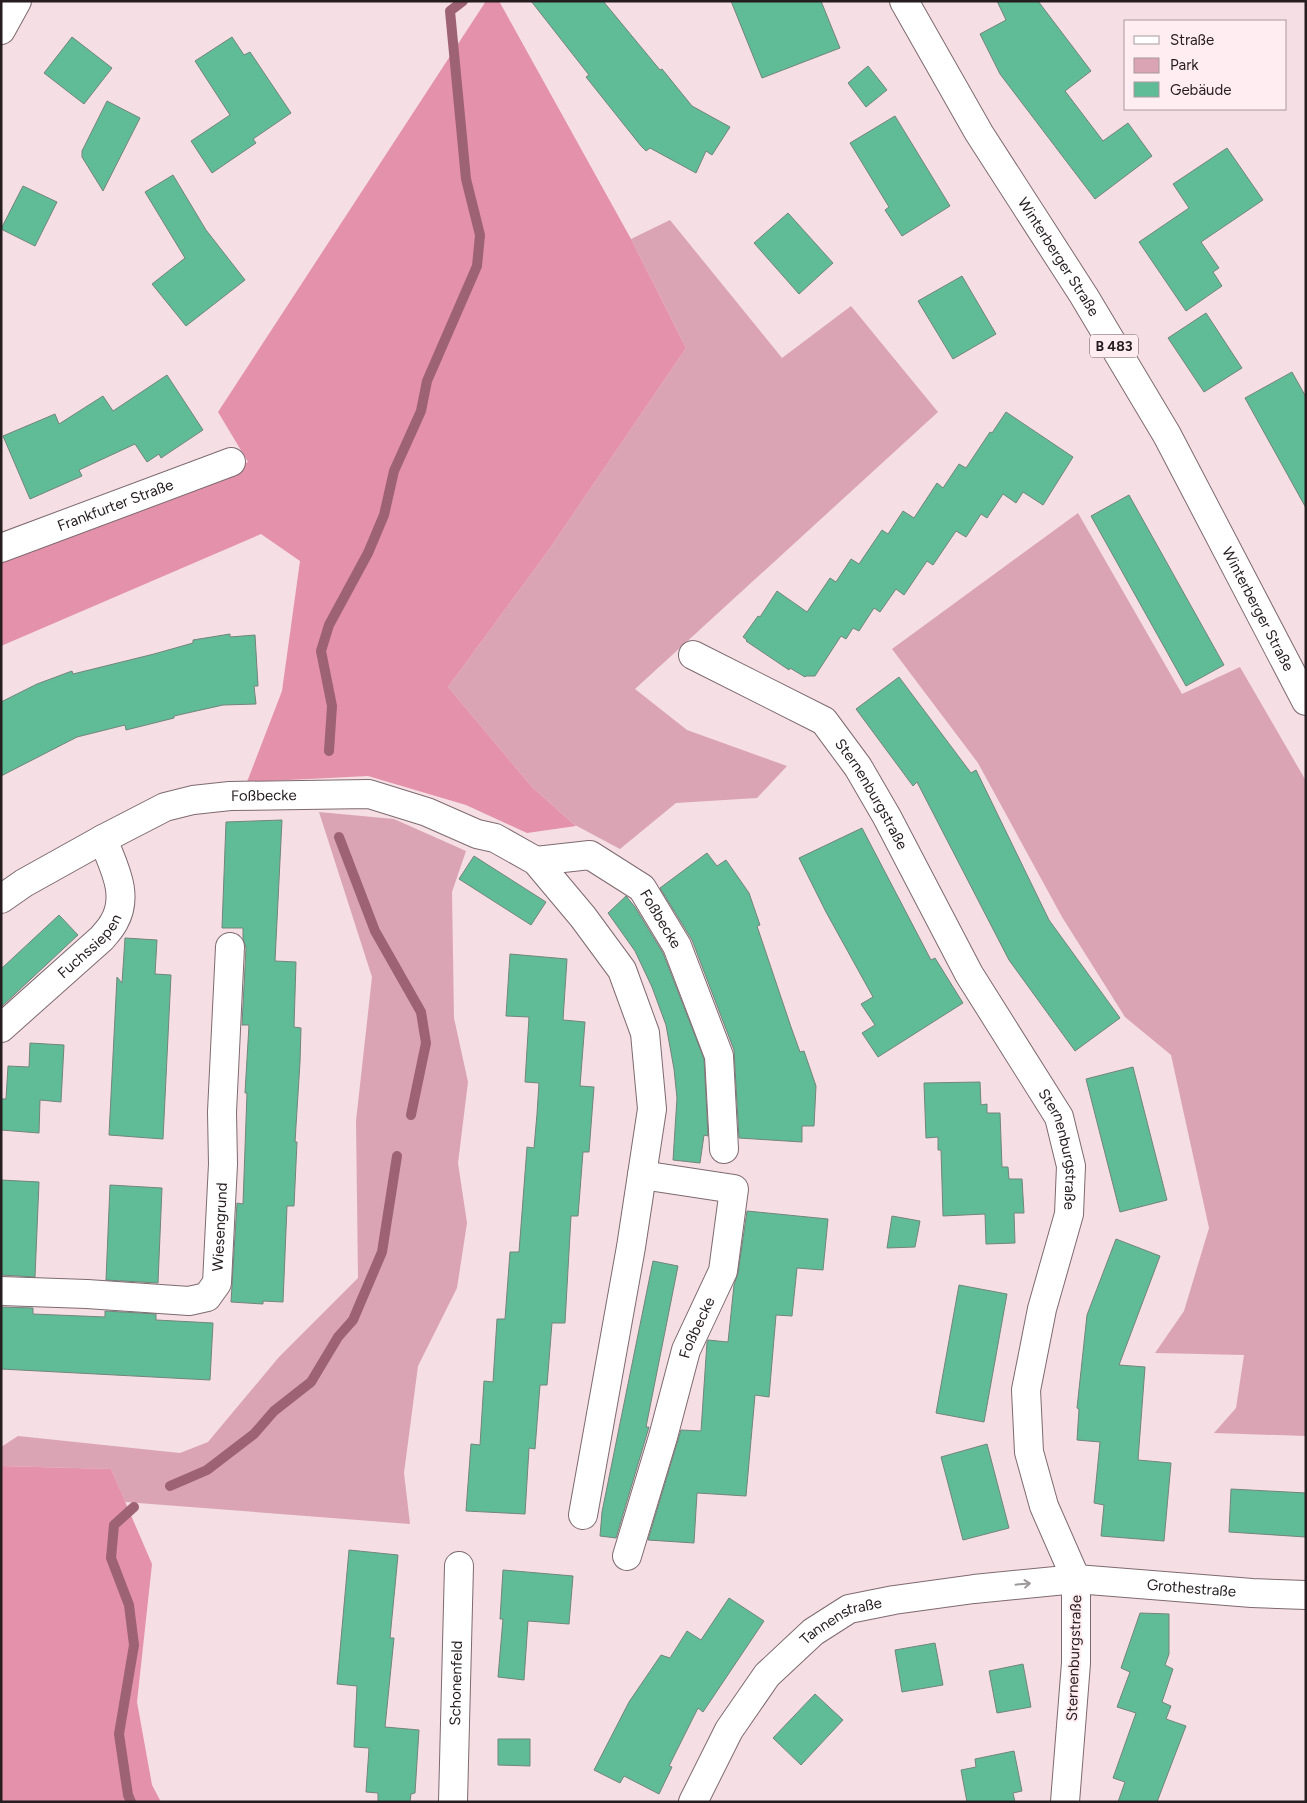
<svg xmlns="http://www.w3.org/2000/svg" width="1307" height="1803" viewBox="0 0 1307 1803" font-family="Figtree,sans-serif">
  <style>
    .green { fill: #daa4b4 }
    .forest { fill: #e491ab }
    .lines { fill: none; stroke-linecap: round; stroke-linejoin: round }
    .stream { stroke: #9e6275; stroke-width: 10 }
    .building { fill: #5fbc97; stroke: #72857c }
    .minor-casing { stroke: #7e6a70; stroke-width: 30 }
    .secondary-casing { stroke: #7e6a70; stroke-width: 30 }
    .primary-casing { stroke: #7e6a70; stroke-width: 30 }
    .minor { stroke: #fff; stroke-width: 28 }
    .secondary { stroke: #fff; stroke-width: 28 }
    .primary { stroke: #fff; stroke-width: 28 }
    .oneway { stroke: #9d999a }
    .labels { text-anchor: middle; stroke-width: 4; stroke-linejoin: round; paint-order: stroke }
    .shield { fill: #ffedf2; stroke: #665b5e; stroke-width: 1 }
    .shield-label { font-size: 14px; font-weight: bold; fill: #251d1f }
    .street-label { font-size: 15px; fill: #251d1f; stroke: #ffedf2 }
  </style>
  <rect width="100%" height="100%" fill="#f5dee4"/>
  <path class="green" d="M 670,220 L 782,358 L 851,306 L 938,412 L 635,689 L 687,730 L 787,766 L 757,798 L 676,803 L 620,849 L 575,825 L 532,787 L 448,687 L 548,551 L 686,348 L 631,239 Z
    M 1078,513 L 1182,694 L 1240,667 L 1306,781 L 1306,1436 L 1214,1433 L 1236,1408 L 1244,1355 L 1155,1353 L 1184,1311 L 1209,1228 L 1171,1055 L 1125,1017 L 1062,917 L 978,763 L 892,649 Z
    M 319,812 L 394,819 L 466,851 L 452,892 L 454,1018 L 468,1082 L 458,1163 L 467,1223 L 457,1288 L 418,1366 L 404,1473 L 410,1524 L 125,1502 L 111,1469 L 1,1466 L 1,1447 L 18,1436 L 180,1453 L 208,1442 L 279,1357 L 358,1278 L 356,1121 L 372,977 Z"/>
  <path class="forest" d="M 486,1 L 499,1 L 631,239 L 686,348 L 548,551 L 448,687 L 532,787 L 576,826 L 527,833 L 466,805 L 368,776 L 247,782 L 282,691 L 300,561 L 261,534 L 1,646 L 1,563 L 248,462 L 218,412 Z
    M 1,1466 L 111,1469 L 152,1564 L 137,1702 L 152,1785 L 161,1802 L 1,1802 Z"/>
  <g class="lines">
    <path class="stream" d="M 329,751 L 332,706 L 321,651 L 329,625 L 368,553 L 384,515 L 394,471 L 421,411 L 427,381 L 477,266 L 480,235 L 466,179 L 450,11 L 463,1
      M 339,837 L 375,931 L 421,1012 L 426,1043 L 411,1115
      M 170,1486 L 207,1470 L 254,1434 L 274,1411 L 311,1382 L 338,1337 L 353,1320 L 382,1252 L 397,1156
      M 131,1802 L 128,1795 L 119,1734 L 134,1645 L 129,1605 L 111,1558 L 114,1525 L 134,1507"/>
  </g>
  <path class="building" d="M 531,1 L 603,1 L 660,70 L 662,69 L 692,106 L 730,127 L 712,155 L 706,151 L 696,173 L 650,148 L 646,151 L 641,146 L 586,77 L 589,75 Z
    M 731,1 L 821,1 L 840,48 L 762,78 Z
    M 997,1 L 1038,1 L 1091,71 L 1065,91 L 1103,141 L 1128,123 L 1152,156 L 1095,199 L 1000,74 L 980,34 L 1006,20 Z
    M 72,37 L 112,68 L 84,104 L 44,73 Z
    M 232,37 L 244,55 L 250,52 L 291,113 L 253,139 L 256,143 L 212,173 L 191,141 L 230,115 L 195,61 Z
    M 868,66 L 887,90 L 866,107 L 848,83 Z
    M 107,101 L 140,118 L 103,191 L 82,157 L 82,151 Z
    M 895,116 L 950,206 L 902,236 L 885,210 L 889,207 L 850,143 Z
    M 1227,148 L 1263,200 L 1201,242 L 1219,268 L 1213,272 L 1222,286 L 1186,311 L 1139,242 L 1189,208 L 1173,184 Z
    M 173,175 L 206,230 L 245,280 L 186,326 L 152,284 L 185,258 L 145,192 Z
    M 23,186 L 57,202 L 35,246 L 1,229 Z
    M 788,213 L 833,263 L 799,294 L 754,243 Z
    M 962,276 L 996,334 L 953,359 L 918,301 Z
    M 1206,313 L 1242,368 L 1204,392 L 1168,338 Z
    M 1292,372 L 1306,397 L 1306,508 L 1245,398 Z
    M 167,375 L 203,430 L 161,458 L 159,454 L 147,462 L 135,444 L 79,470 L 82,476 L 30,499 L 3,436 L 55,414 L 59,424 L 103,396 L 113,411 Z
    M 1006,412 L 1073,457 L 1043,505 L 1023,492 L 1016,503 L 1003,494 L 987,518 L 981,514 L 966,537 L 956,531 L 933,565 L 927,561 L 904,595 L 896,589 L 880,612 L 874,608 L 859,631 L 853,628 L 846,639 L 841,636 L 815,676 L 806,676 L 805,677 L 790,668 L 789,670 L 746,641 L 747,640 L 743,637 L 758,616 L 760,617 L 777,591 L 807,612 L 830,578 L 836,582 L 851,559 L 859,564 L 882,530 L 888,534 L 903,511 L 914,518 L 937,483 L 943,488 L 959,464 L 966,468 L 990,432 L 992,433 Z
    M 1129,495 L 1224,665 L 1186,686 L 1091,516 Z
    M 230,634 L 230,637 L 255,635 L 258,686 L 254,686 L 256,704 L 223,705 L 174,716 L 174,718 L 126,730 L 125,725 L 77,737 L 1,776 L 1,702 L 37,684 L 72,671 L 73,674 L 154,654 L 193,643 L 193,640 Z
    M 899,677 L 971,773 L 976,770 L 1049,920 L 1120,1018 L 1075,1051 L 1009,960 L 917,782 L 913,786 L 856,709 Z
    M 282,820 L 275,961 L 296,962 L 294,1027 L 301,1028 L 300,1062 L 295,1142 L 297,1142 L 294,1206 L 287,1206 L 283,1302 L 263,1301 L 263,1304 L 231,1302 L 237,1203 L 243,1204 L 247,1093 L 245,1093 L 249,1025 L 242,1025 L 246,948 L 243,939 L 243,928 L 222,928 L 226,822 Z
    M 862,828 L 931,960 L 935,958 L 963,1003 L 878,1057 L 862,1033 L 875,1025 L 861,1004 L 873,997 L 826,912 L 799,858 Z
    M 707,853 L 717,866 L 726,860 L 749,893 L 760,925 L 757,926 L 791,1027 L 800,1052 L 804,1051 L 816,1086 L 814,1126 L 802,1126 L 802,1142 L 739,1138 L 734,1050 L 692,940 L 660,888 Z
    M 474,856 L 546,902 L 531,925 L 459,879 Z
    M 626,896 L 635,907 L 663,953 L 704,1059 L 708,1136 L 704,1135 L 700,1163 L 673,1160 L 677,1098 L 674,1069 L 666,1025 L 652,987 L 635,951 L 608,913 Z
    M 59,915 L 78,935 L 1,1007 L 1,969 Z
    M 125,938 L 157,940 L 155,974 L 171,975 L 163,1139 L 109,1135 L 117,977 L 122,983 Z
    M 510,954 L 567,959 L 563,1020 L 585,1022 L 580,1086 L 594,1087 L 589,1152 L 583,1152 L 578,1216 L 571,1216 L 565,1323 L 552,1323 L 547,1385 L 540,1385 L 535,1449 L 529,1448 L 525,1514 L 466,1511 L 471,1444 L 480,1445 L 484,1381 L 493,1382 L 497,1319 L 505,1319 L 510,1252 L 519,1252 L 527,1147 L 534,1148 L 537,1114 L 539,1083 L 525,1082 L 529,1017 L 506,1016 Z
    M 30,1043 L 64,1045 L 61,1102 L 40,1100 L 39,1133 L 1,1130 L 1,1099 L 6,1099 L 8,1066 L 29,1067 Z
    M 1133,1067 L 1167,1200 L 1120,1212 L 1086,1079 Z
    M 980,1082 L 981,1105 L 987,1104 L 987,1113 L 1000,1113 L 1002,1167 L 1008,1167 L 1009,1179 L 1022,1179 L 1024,1213 L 1014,1213 L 1015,1243 L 986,1244 L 985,1214 L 943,1216 L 941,1150 L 938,1150 L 938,1137 L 926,1138 L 924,1083 Z
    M 1,1180 L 39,1182 L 35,1277 L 1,1275 Z
    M 110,1185 L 162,1188 L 158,1283 L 106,1280 Z
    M 747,1211 L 828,1219 L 823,1270 L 797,1268 L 792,1316 L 776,1315 L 769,1397 L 755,1395 L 746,1496 L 697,1493 L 694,1543 L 648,1540 L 681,1430 L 701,1431 L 707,1342 L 708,1340 L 728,1342 L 734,1285 L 738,1273 Z
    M 892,1216 L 920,1221 L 915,1247 L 887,1248 Z
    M 1116,1239 L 1160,1256 L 1119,1365 L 1145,1367 L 1138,1460 L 1171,1463 L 1164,1541 L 1101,1536 L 1104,1505 L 1094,1503 L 1100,1442 L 1077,1440 L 1079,1409 L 1077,1408 L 1087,1315 Z
    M 653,1261 L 678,1266 L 646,1427 L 649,1427 L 616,1538 L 600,1536 L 602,1512 Z
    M 959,1285 L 1007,1294 L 984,1422 L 936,1413 Z
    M 1,1307 L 33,1308 L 33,1314 L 105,1317 L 105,1311 L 156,1314 L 156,1320 L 213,1323 L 210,1380 L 1,1369 Z
    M 987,1444 L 1009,1528 L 963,1540 L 941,1457 Z
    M 1231,1489 L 1306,1493 L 1306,1537 L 1229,1532 Z
    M 349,1550 L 398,1555 L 390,1638 L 394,1638 L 385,1727 L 419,1730 L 415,1793 L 411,1794 L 410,1802 L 378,1802 L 378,1793 L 366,1792 L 369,1748 L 354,1747 L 357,1686 L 337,1684 Z
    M 503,1570 L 573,1576 L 569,1624 L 528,1621 L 524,1680 L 498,1677 L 503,1619 L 500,1619 Z
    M 729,1598 L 764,1621 L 703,1712 L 698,1708 L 669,1766 L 672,1767 L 659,1794 L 624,1776 L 620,1783 L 594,1770 L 629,1702 L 661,1655 L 670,1658 L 687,1631 L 701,1640 Z
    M 1140,1613 L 1169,1614 L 1169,1654 L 1165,1665 L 1173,1669 L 1162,1702 L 1171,1706 L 1166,1719 L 1186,1726 L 1157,1802 L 1118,1802 L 1125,1782 L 1113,1778 L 1136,1713 L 1117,1707 L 1130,1672 L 1121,1668 Z
    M 935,1643 L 943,1685 L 902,1692 L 895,1650 Z
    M 1023,1664 L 1031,1707 L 997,1713 L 989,1671 Z
    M 815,1694 L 843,1720 L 801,1765 L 773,1738 Z
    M 498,1739 L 530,1739 L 530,1766 L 498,1765 Z
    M 1014,1751 L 1022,1791 L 1013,1793 L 1015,1802 L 967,1802 L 961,1770 L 976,1767 L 975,1759 Z"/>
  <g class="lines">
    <defs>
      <g id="minor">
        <path id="s1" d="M 1,548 L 231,462"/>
        <path id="s2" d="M 693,655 L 824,721 L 858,767 L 887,817 L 969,974 L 1059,1117 L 1071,1166 L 1069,1214 L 1042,1309 L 1026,1390 L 1029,1452 L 1044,1506 L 1076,1579 L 1076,1663 L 1065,1802"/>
        <path id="s3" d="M 536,861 L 590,855 L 642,888 L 677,946 L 719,1056 L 724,1149"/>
        <path id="s4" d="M 1,899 L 24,883 L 103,839 L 165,807 L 193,800 L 230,796 L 369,794 L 427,812 L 477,834 L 495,838 L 536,861 L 583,917 L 622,970 L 645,1033 L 652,1109 L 631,1247 L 583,1515"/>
        <path id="s5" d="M 1,1028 L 102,938 C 106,933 111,928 114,922 C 130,894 113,866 103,839"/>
        <path id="s6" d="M 1,1291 L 87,1294 L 189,1301 L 207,1297 L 217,1283 L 223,1164 L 222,1112 L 230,947"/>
        <path id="s7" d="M 627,1556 L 663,1437 L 686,1350 L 723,1271 L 734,1189 L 642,1175"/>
        <path id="s8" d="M 453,1802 L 459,1566"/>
        <path id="s9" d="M 693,1802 L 729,1730 L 767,1675 L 813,1632 L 849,1609 L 894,1600 L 974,1589 L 1076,1579 L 1252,1593 L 1306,1595"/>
      </g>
      <path id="secondary" d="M 1,30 L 17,1"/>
      <g id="primary">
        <path id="s10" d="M 904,1 L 979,133 L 1084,296 L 1167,435 L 1306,701"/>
      </g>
    </defs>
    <use href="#minor" class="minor-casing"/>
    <use href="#secondary" class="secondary-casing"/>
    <use href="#primary" class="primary-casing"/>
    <use href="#minor" class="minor"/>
    <use href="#secondary" class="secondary"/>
    <use href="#primary" class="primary"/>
  </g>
  <defs><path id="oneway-shaft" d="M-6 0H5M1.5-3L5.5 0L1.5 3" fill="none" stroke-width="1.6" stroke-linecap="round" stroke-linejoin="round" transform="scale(1.25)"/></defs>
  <use class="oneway" href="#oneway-shaft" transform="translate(1023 1584) rotate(-5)"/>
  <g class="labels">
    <rect class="shield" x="1090" y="334.5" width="48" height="23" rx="4"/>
    <g class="shield-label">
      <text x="1114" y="351">B 483</text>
    </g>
    <g class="street-label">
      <text dy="5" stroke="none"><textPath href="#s10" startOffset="299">Winterberger Straße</textPath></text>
      <text dy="5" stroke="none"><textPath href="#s1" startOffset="122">Frankfurter Straße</textPath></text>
      <text dy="5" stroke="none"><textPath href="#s10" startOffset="704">Winterberger Straße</textPath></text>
      <text dy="5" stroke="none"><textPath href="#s2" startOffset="234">Sternenburgstraße</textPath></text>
      <text dy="5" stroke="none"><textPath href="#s4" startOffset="288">Foßbecke</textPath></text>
      <text dy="5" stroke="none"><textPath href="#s3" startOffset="152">Foßbecke</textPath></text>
      <text dy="5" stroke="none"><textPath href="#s5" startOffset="121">Fuchssiepen</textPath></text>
      <text dy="5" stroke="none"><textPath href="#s2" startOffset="639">Sternenburgstraße</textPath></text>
      <text dy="5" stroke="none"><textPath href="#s6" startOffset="280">Wiesengrund</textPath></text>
      <text dy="5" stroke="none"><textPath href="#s7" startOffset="239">Foßbecke</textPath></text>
      <text dy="5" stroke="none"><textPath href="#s9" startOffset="598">Grothestraße</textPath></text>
      <text dy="5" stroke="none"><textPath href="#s9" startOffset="241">Tannenstraße</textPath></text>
      <text transform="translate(1074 1658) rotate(-88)" y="5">Sternenburgstraße</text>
      <text dy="5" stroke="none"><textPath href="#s8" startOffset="119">Schonenfeld</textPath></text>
    </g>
  </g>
  <rect width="1307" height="1803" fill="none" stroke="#251d1f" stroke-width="5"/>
  <rect x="1124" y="20" width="162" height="90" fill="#ffedf2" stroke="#a89a9e"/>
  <rect x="1134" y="36" width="25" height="8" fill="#ffffff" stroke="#a89a9e"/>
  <text x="1170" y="45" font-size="15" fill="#251d1f">Straße</text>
  <rect x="1134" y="58" width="25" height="15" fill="#daa4b4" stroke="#a89a9e"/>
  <text x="1170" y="70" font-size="15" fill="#251d1f">Park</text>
  <rect x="1134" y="82" width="25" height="15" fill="#5fbc97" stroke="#a89a9e"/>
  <text x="1170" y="95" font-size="15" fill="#251d1f">Gebäude</text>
</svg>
